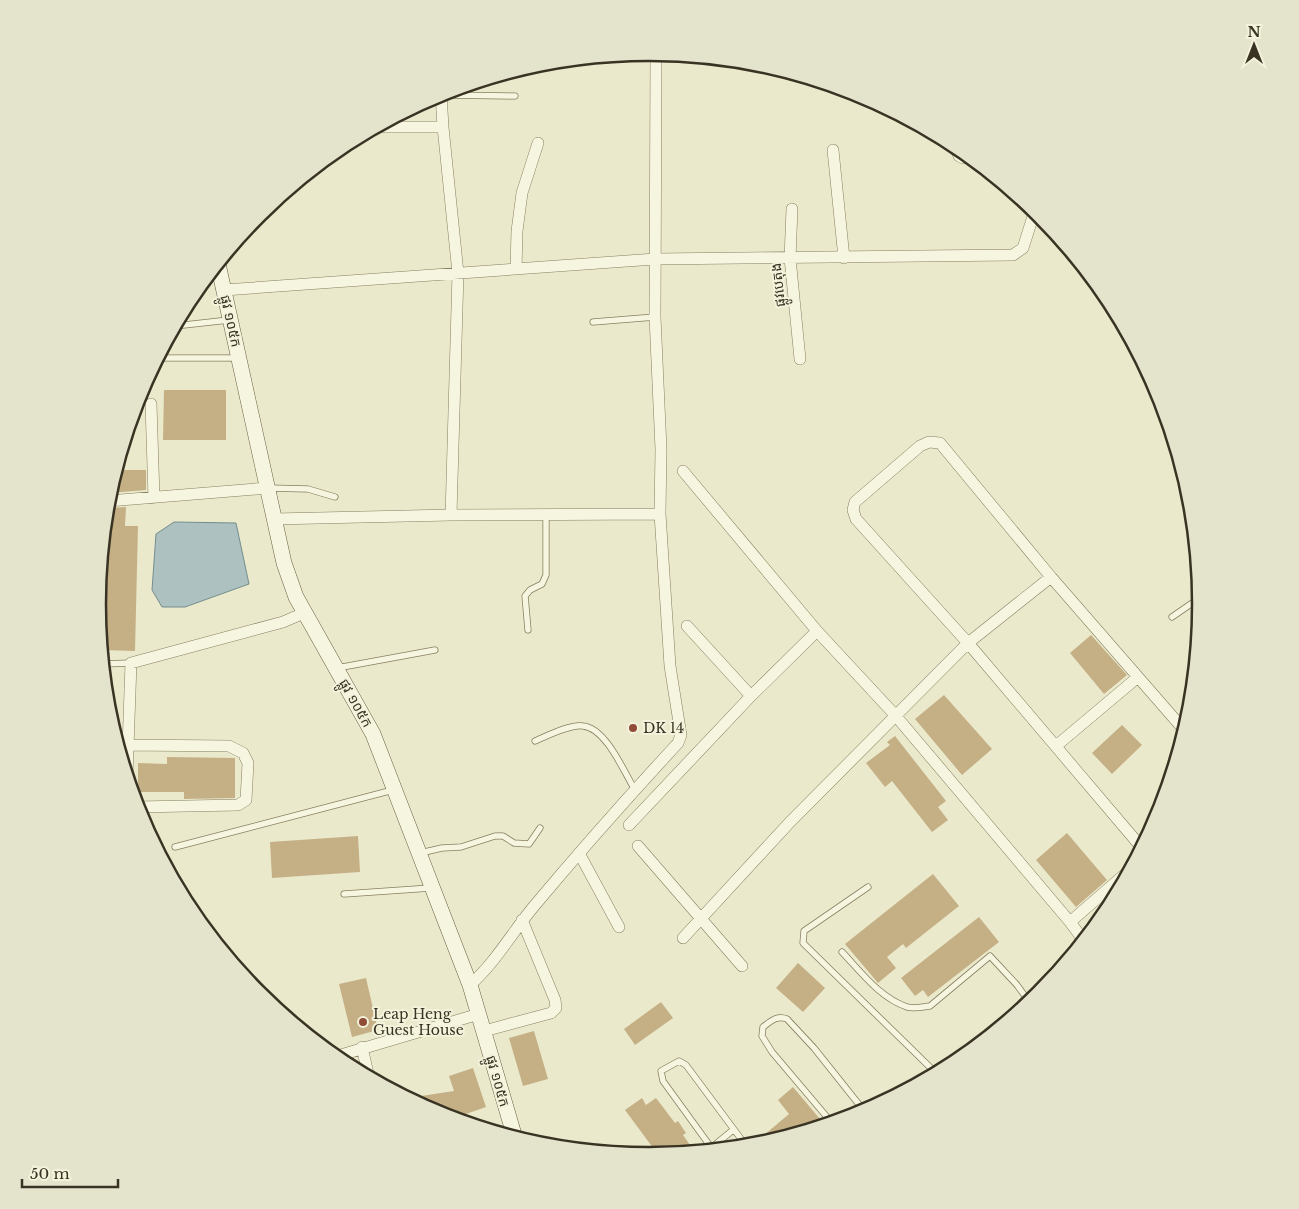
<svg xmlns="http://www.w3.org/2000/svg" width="1299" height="1209" viewBox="0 0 1299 1209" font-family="'Libre Baskerville','Noto Sans Khmer',serif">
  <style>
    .water { fill: #acc1c0; stroke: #738e8e }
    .building { fill: #c5b086 }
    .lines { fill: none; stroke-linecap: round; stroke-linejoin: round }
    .lane-casing { stroke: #877f61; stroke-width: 7 }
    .street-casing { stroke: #877f61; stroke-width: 12 }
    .secondary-casing { stroke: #696044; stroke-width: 16 }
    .lane { stroke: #f6f5df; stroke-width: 5.5 }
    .street { stroke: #f6f5df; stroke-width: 11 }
    .secondary { stroke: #f6f5df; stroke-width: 15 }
    .poi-dot { fill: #904c37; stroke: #f3f2db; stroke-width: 2 }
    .labels { text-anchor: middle; stroke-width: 4; stroke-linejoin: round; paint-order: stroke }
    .street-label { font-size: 14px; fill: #393323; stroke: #f3f2db }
    .poi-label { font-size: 14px; fill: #393323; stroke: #f3f2db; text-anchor: start }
    .rim { fill: none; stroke: #393323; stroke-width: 2.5 }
  </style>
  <rect width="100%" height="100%" fill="#ebe9cc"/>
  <path class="water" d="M 174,522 L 236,523 L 249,584 L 185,607 L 162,607 L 152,590 L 156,534 Z"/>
  <path class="building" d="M 164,390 L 226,390 L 226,440 L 163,440 Z
    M 116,470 L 146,470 L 146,490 L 109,493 Z
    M 126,507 L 125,526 L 138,526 L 135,651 L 102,650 L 98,604 L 107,508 Z
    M 1091,635 L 1127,675 L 1104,694 L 1070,653 Z
    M 944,695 L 992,749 L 962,775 L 915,719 Z
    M 1122,725 L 1142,745 L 1112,774 L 1092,753 Z
    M 895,736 L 946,801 L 938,807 L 948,820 L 932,832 L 892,781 L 885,787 L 866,763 L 890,745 L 887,742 Z
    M 167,757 L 235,758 L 235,798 L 184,799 L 184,792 L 138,792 L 138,763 L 167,764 Z
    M 1067,833 L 1107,880 L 1076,907 L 1036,860 Z
    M 358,836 L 360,872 L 272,878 L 270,842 Z
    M 933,874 L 959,906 L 906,948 L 903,944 L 887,957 L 896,968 L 878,983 L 845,944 Z
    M 979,917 L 999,942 L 928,997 L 923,990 L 915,996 L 901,978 Z
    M 798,963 L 825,988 L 803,1012 L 776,988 Z
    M 366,978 L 378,1030 L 352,1037 L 339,984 Z
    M 661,1002 L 673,1018 L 635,1045 L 624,1029 Z
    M 534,1031 L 548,1079 L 523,1086 L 509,1038 Z
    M 473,1068 L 486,1107 L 466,1114 L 446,1117 L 423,1106 L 421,1096 L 454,1091 L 449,1076 Z
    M 793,1087 L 825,1125 L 768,1142 L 763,1136 L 789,1114 L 778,1100 Z
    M 642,1098 L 646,1105 L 656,1098 L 675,1123 L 678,1121 L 686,1133 L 683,1135 L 695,1152 L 659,1156 L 625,1110 Z"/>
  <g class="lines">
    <defs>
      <path id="lane" d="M 441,95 L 515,96
        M 593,322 L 655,317
        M 175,326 L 229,320
        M 158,358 L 238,358
        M 268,488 L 308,489 L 335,497
        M 1172,617 L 1201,597
        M 528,630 L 525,596 L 530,590 L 542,584 L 546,575 L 546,515
        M 103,664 L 131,663
        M 337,668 L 435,650
        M 535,741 C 547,736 570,724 583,726 C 606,728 624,772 635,790
        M 175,847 L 393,790
        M 420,853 L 442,848 L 461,847 L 495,836 L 503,836 L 514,843 L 529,844 L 540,828
        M 868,887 L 804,931 L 803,943 L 937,1074
        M 344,894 L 431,888
        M 842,952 C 861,972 880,998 907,1007 C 915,1009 922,1007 930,1006 L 990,956 L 1017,985 L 1030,1003
        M 832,1123 L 772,1052 L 762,1036 L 763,1027 C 771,1021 777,1015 787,1019 L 814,1048 L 865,1112
        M 711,1148 L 733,1130
        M 713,1150 L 663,1081 L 661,1071 L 679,1061 L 686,1065 L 747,1147"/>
      <path id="street" d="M 441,94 L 443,127 L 458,273 L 451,515
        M 377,127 L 443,127
        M 954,145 L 959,156 L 963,158 L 970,157
        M 833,150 L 844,258
        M 792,209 L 790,258 L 800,359
        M 516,269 L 517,231 L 522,193 L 538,143
        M 224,290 L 655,259 L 1013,255 L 1023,248 L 1035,210
        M 151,404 L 154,498
        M 683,471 L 817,631 L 895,715 L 1070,922 L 1084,941
        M 108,501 L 268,488
        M 274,519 L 451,515 L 660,514
        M 687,626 L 751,696
        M 128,745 L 229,746 L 243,753 L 248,763 L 246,800 L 238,805 L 137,807
        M 1056,746 L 1138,677
        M 127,776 L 131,663 L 283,622 L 304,613
        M 629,825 L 751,696 L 817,631
        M 638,846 L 742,966
        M 1142,848 L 968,643 L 856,519 L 853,510 L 855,502 L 920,446 L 929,442 L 940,443 L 1051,577 L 1185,731
        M 579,853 L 619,927
        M 1070,922 L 1131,869
        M 683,938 L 790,822 L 968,643 L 1051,577
        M 470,985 C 496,962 513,931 535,905 C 581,850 629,796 678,743 L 681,735 L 670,666 L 660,514 L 661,449 L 655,317 L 656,53
        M 484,1031 L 551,1013 L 556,1008 L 555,1000 L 522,920
        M 362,1047 L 369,1078
        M 334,1057 L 479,1014"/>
      <path id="secondary" d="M 218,264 L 284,563 L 296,597 L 373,734 L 470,985 L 515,1138"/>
    </defs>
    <use href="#lane" class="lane-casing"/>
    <use href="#street" class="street-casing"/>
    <use href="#secondary" class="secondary-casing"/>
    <use href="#lane" class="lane"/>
    <use href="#street" class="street"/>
    <use href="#secondary" class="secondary"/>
  </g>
  <g class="poi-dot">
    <circle cx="633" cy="728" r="5"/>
    <circle cx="363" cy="1022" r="5"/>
  </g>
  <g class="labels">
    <g class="street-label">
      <text transform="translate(778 285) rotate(-96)" y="5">ផ្លូវបេតុង</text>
      <text transform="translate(231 321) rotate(77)" y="5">ផ្លូវ ១០៥ក</text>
      <text transform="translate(356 703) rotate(61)" y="5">ផ្លូវ ១០៥ក</text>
      <text transform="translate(498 1081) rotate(74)" y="5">ផ្លូវ ១០៥ក</text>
    </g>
    <g class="poi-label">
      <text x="643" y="733">DK 14</text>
      <text x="373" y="1019">Leap Heng<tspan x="373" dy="16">Guest House</tspan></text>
    </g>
  </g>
  <path d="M0 0H1299V1209H0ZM106 604a543 543 0 1 1 1086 0a543 543 0 1 1-1086 0Z" fill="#e4e3cc" fill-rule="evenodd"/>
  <path class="rim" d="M106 604a543 543 0 1 1 1086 0a543 543 0 1 1-1086 0Z"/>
  <g transform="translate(1254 45)" stroke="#f3f2db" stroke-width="4" paint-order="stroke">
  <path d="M0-4L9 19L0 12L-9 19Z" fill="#393323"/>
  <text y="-8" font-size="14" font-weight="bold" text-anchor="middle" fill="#393323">N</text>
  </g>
  <path d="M22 1179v8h96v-8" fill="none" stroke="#393323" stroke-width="2.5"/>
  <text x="30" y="1179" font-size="15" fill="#393323" stroke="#f3f2db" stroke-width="4" paint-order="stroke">50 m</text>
</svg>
